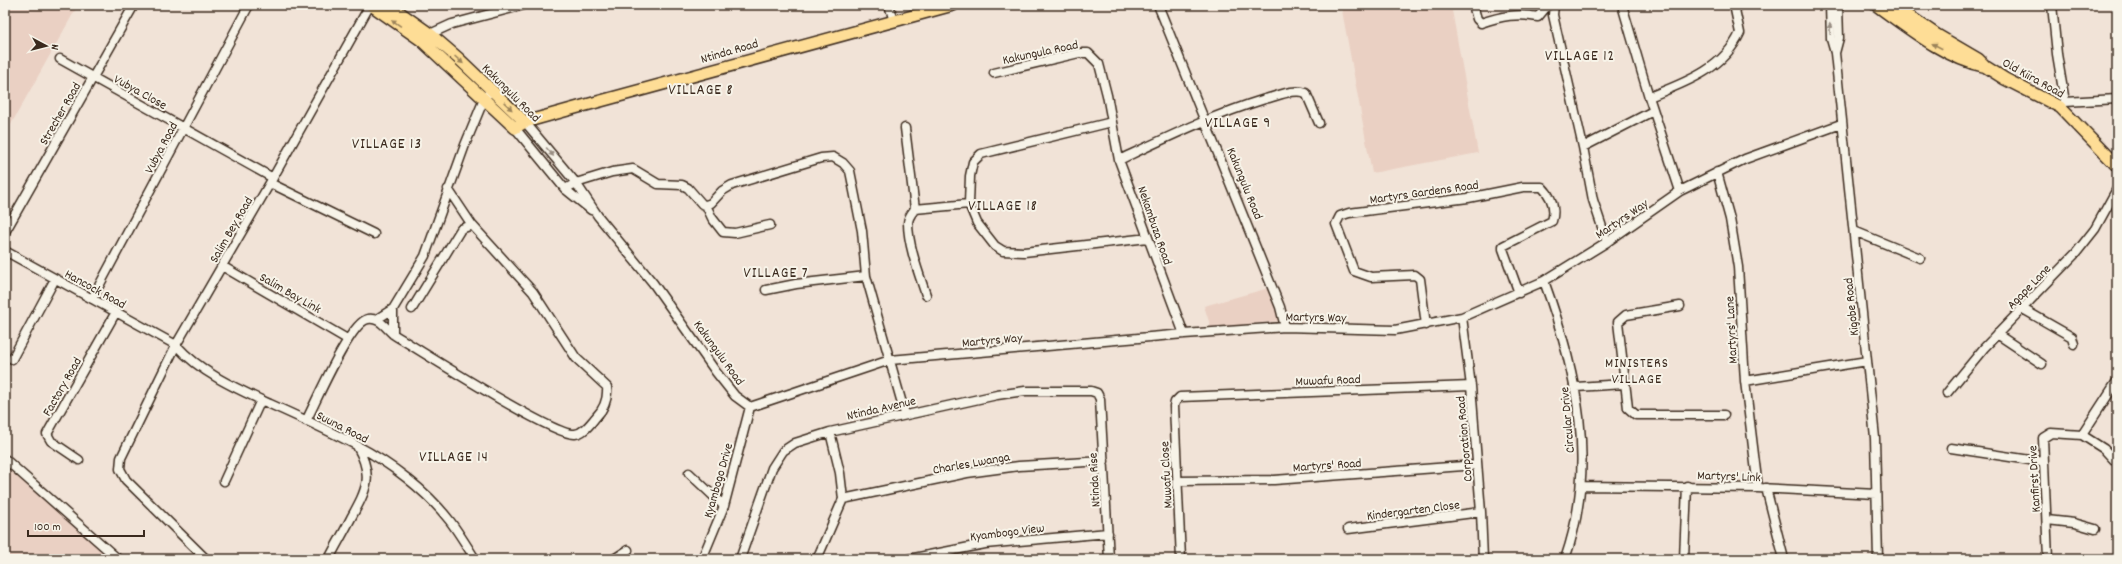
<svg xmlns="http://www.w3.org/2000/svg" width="2122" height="564" viewBox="0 0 2122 564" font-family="Dekko,sans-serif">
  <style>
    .built { fill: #ead0c3 }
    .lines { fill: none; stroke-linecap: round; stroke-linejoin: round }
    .minor-casing { stroke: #3b2a1e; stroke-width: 11 }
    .major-casing { stroke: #3b2a1e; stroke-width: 14 }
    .minor { stroke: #f7f3e8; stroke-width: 8 }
    .major { stroke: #fedd96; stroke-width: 11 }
    .oneway { fill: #9c845a }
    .oneway2 { fill: #998e83 }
    .labels { text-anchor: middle; stroke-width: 4; stroke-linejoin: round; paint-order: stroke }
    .street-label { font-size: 13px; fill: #3b2a1e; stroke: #f7f3e8 }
    .neighbourhood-label { font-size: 14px; letter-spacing: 1px; fill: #3b2a1e; stroke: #f7f3e8 }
    .quarter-label { font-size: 15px; letter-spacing: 1px; fill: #3b2a1e; stroke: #f7f3e8 }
  </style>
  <rect width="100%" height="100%" fill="#f1e3d7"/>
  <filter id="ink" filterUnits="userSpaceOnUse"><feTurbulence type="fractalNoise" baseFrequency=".025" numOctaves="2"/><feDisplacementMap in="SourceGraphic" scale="8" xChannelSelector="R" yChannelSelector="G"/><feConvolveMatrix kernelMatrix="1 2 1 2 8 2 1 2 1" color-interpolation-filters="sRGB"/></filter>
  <g filter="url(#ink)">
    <path class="built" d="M 5,5 L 78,5 L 5,135 Z
      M 1341,5 L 1451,5 L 1478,153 L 1372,173 Z
      M 1269,288 L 1280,313 L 1279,321 L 1211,328 L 1204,306 Z
      M 5,462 L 117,559 L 5,559 Z"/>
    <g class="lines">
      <defs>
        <path id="minor" d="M 889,5 L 894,21
          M 1158,5 L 1280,307 L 1285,327
          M 1473,5 L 1477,19 L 1481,23 C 1501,16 1518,13 1538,17 L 1547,6 L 1553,7
          M 1554,5 L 1553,15 L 1583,147 L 1593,200 L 1607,242
          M 1622,5 L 1649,97 L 1680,191
          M 1830,5 L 1831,39 L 1835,53 L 1875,438 L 1878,559
          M 2052,5 L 2057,54 L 2065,102
          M 430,34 L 452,24 L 524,5
          M 1835,53 L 1839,38 L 1838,5
          M 60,59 L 273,178
          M 994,73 L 1079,53 L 1088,53 L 1099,64 L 1107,95 L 1119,160 L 1184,334
          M 1649,97 C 1684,83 1723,70 1740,33 L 1734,5
          M 2061,106 L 2065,102 L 2117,99
          M 525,122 L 576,183 L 598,216 L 653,283 L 716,372 L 735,396 L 750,407
          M 1112,122 L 981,154 L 973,162 L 970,176 L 969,204 L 977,223 L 995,246 L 1003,251 L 1024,252 L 1148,238
          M 515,128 L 565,189 L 591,210
          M 905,128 L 915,209
          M 1583,147 L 1653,111
          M 1119,160 C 1168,137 1213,115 1265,99 C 1278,96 1294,88 1306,93 L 1319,123
          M 1717,172 L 1730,219 L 1738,267 L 1745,381 L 1758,488
          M 270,183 L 374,234
          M 565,189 L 576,183 L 612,172 L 633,169 L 658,184 L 682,185 L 688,188 L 702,204 L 706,205 L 711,203 L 722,191 L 732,185 L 821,158 L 833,157 L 843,163 L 850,171 L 862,231 L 866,276 L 905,414
          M 706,205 L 712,218 L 723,232 L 735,233 L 770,225
          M 1854,231 L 1920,258
          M 5,232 L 134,5
          M 5,251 L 176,345 C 201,373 237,389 270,404 C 299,417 328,430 356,445 C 390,463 426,490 450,521 C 459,533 467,546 475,559
          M 222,266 L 347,339
          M 1544,281 C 1577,372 1598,465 1565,559
          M 766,290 L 796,284 L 866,276
          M 926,295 C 919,274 908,245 908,223 C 908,217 912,213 915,209 L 969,204
          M 92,299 L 249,5
          M 1680,306 L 1626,315 L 1618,322 L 1628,408 L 1636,415 L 1724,415
          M 412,309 L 461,229 L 472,225
          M 2023,309 L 2072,337 L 2074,344
          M 1462,317 L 1471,386 L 1481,512 L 1483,559
          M 377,319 L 393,309
          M 1426,325 L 1420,279 L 1415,275 L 1371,277 L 1354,271 L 1336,224 L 1340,216 L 1349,213 L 1468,198 L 1523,187 L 1542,187 C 1551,196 1556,208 1552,221 L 1503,246 L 1503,249 L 1519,293
          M 393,334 L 393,309 L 425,256 L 465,145 L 484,99 L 491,90
          M 1997,334 L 2042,364
          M 12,359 L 55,279
          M 1745,381 L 1867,361
          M 1576,387 L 1624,384
          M 1947,393 L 1984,348 L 2076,253 L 2095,229 L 2117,189
          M 750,407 L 890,360 L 1184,334 L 1285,327 L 1395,330 L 1462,317 L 1544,281 L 1607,242 L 1680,191 L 1745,159 L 1841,124
          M 306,421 C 316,402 350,322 368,319 C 379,317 385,327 393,334 C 419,350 555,437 575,434 C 584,433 590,424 596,417 C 604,409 608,399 607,387 L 576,358 L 533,292 L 472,225 L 448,189
          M 2082,435 L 2117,381
          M 1951,448 L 2043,462
          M 5,459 L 118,559
          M 79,460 L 51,441 L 47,434 L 116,312
          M 689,473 L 724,506
          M 224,481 L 261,400
          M 1178,481 L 1274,480 L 1477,465
          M 1581,486 L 1758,488 L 1876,494
          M 1766,488 L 1784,559
          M 843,499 L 967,473 L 1019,466 L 1104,461
          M 2047,520 L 2074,523 L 2095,529
          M 1348,529 L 1481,512
          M 206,559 L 126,480 L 120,469 L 121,458 L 176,345 L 270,183 L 370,5
          M 329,559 C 336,545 344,532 351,518 C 367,489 374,476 357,446
          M 614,559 L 628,550
          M 702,559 L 724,506 L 750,407
          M 740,559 L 772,468 L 783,451 L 795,443 L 830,432 L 997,395 L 1025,391 L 1091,391 L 1097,393 L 1100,399 L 1109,559
          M 817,559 L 843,499 L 840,473 L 830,432
          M 909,559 L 985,544 L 1108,533
          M 1181,559 L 1174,406 L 1175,402 L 1180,397 L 1471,386
          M 1684,559 L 1687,486
          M 2048,559 L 2043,438 L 2051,433 L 2082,435 L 2104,449 L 2117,463"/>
        <path id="major" d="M 371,5 L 421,40 L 515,128 L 525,122 L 575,108 L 953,5
          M 389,5 L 430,34 L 458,58 L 525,122
          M 1876,5 C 1907,27 1945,58 1983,66
          M 1893,5 L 1937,35 L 1978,59 L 1986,67 L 2005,79 L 2060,107 L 2117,166"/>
      </defs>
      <use href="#minor" class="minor-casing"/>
      <use href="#major" class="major-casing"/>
      <use href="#minor" class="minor"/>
      <use href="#major" class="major"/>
    </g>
    <defs><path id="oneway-solid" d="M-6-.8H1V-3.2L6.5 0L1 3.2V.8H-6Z"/></defs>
    <g class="oneway">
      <use href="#oneway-solid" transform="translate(396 23) rotate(-145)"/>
      <use href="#oneway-solid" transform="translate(1937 46) rotate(-153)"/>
      <use href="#oneway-solid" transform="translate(459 60) rotate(42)"/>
      <use href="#oneway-solid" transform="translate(508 106) rotate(44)"/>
    </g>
    <g class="oneway2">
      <use href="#oneway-solid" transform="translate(1830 29) rotate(-92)"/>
      <use href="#oneway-solid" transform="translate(550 152) rotate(50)"/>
    </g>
  </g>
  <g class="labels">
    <g class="street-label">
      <text transform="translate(729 50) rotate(-16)" y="5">Ntinda Road</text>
      <text transform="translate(1040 51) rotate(-12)" y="5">Kakungula Road</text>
      <text transform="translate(2034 77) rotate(29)" y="5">Old Kiira Road</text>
      <text transform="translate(141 91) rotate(29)" y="5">Vubya Close</text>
      <text transform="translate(512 92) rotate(45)" y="5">Kakungulu Road</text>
      <text transform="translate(59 113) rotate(-60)" y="5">Strecher Road</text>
      <text transform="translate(160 147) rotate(-62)" y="5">Vubya Road</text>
      <text transform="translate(1246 183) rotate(68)" y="5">Kakungulu Road</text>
      <text transform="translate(1424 191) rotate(-8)" y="5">Martyrs Gardens Road</text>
      <text transform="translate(1621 218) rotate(-34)" y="5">Martyrs Way</text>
      <text transform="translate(1156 225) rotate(71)" y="5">Nekambuza Road</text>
      <text transform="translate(230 229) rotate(-60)" y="5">Salim Bey Road</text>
      <text transform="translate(2028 286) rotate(-46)" y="5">Agape Lane</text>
      <text transform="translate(96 288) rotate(29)" y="5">Hancock Road</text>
      <text transform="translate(291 292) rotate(30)" y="5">Salim Bay Link</text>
      <text transform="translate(1850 307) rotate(-96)" y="5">Kigobe Road</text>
      <text transform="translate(1316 316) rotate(1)" y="5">Martyrs Way</text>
      <text transform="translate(1730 330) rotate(-93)" y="5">Martyrs' Lane</text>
      <text transform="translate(992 339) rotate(-5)" y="5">Martyrs Way</text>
      <text transform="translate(720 352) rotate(54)" y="5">Kakungulu Road</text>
      <text transform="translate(1328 379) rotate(-2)" y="5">Muwafu Road</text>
      <text transform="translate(61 386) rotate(-60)" y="5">Factory Road</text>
      <text transform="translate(881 407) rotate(-13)" y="5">Ntinda Avenue</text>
      <text transform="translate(1566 420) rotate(-95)" y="5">Circular Drive</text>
      <text transform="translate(343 426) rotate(27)" y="5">Suuna Road</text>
      <text transform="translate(1463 439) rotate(-95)" y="5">Corporation Road</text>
      <text transform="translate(971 462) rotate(-10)" y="5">Charles Lwanga</text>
      <text transform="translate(1327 464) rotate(-4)" y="5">Martyrs' Road</text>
      <text transform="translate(1165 475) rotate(-93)" y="5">Muwafu Close</text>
      <text transform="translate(1729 475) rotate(2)" y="5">Martyrs' Link</text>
      <text transform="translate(2033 479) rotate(-93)" y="5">Kanfirst Drive</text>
      <text transform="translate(717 480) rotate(-74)" y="5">Kyambogo Drive</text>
      <text transform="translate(1093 480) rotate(-93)" y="5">Ntinda Rise</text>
      <text transform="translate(1413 509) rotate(-7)" y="5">Kindergarten Close</text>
      <text transform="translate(1007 531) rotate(-7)" y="5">Kyambogo View</text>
    </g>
    <g class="neighbourhood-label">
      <text x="1637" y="367">MINISTERS<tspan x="1637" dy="16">VILLAGE</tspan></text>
    </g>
    <g class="quarter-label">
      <text x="1580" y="60">VILLAGE 12</text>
      <text x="701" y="94">VILLAGE 8</text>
      <text x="1238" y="127">VILLAGE 9</text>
      <text x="387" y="148">VILLAGE 13</text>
      <text x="1003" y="210">VILLAGE 18</text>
      <text x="776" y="277">VILLAGE 7</text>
      <text x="454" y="461">VILLAGE 14</text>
    </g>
  </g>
  <rect width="2122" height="564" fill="none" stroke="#f7f3e8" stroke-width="20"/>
  <rect x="10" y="10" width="2102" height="544" fill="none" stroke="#3b2a1e" stroke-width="1.5" filter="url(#ink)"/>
  <g transform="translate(46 46) rotate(97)" stroke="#f7f3e8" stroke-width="3" paint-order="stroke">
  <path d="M0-3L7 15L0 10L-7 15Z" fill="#3b2a1e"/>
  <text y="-6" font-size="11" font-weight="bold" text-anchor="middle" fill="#3b2a1e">N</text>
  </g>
  <path d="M28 530v6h116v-6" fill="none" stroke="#3b2a1e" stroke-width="2"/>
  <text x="34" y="530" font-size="12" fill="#3b2a1e" stroke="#f7f3e8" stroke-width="3" paint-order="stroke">100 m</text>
</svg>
